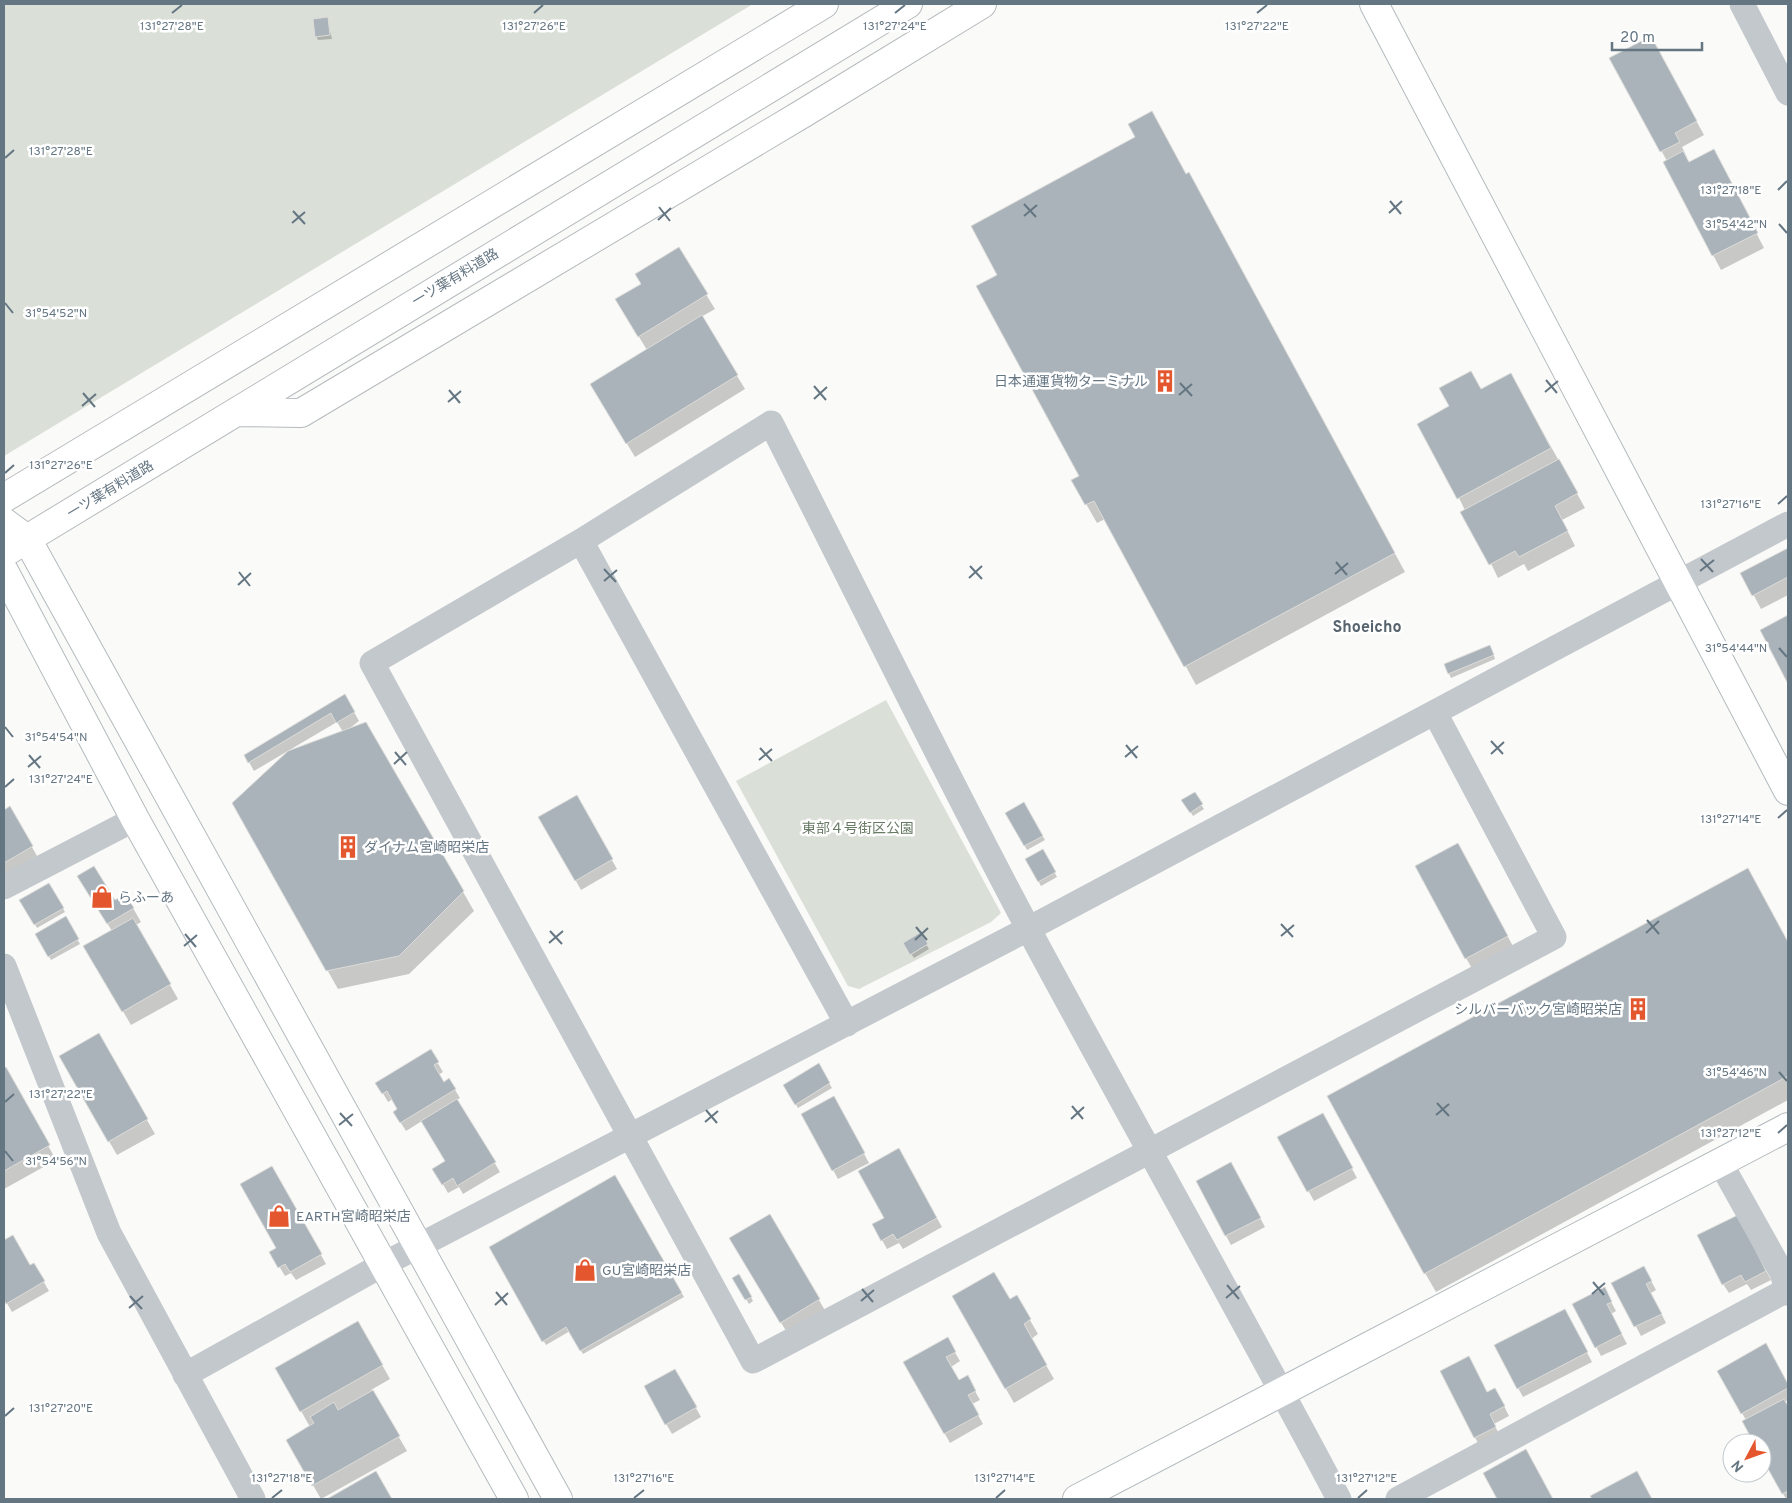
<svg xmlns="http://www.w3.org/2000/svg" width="1792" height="1503" viewBox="0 0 1792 1503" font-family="Overpass,'Noto Sans JP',sans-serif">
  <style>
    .green { fill: #dadfd7; fill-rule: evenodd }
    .shadow { fill: #0003 }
    .building { fill: #aab3b9; stroke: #dcdcda }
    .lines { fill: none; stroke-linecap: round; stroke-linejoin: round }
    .secondary-casing { stroke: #b3babf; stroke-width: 30 }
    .primary-casing { stroke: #b5babe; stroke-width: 30 }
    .street { stroke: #c3c8cc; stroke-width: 25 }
    .secondary { stroke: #fff; stroke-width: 28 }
    .primary { stroke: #fff; stroke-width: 28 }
    .ticks { fill: none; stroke: #657683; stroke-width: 2 }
    .labels { text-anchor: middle; stroke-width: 5; stroke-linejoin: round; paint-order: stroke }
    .street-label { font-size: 14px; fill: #657683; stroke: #fff }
    .poi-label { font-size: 14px; fill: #657683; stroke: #fff; text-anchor: start }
    .park-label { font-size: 14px; fill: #687a64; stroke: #fff }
    .quarter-label { font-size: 16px; font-weight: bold; fill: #57646e; stroke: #fff }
    .ticks-label { font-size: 12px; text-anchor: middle; fill: #657683; stroke: #fff; stroke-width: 5; stroke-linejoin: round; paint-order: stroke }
  </style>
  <rect width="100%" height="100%" fill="#fafaf8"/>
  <path class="green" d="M 4,4 L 753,4 L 4,456 Z
    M 886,700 L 1001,913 L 991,922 L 859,989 L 848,986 L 736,781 ZM 921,932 L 928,944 L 910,955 L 903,943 Z"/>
  <path class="shadow" d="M 327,19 L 332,39 L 318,40 L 316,36 Z
    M 1658,51 L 1704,135 L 1682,147 L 1687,157 L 1685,157 L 1689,164 L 1721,165 L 1764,248 L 1721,270 L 1664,162 L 1667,161 L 1611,59 Z
    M 1186,175 L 1199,193 L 1405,572 L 1196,685 L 1105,519 L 1097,523 L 1073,481 L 1081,477 L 998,276 Z
    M 678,249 L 715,309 L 701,317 L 745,389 L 635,457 L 600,399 L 647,350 L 625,314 L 642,284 Z
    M 1519,389 L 1585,508 L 1562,520 L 1575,546 L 1528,571 L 1524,564 L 1498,578 L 1459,498 L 1481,391 Z
    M 1788,549 L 1788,595 L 1761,609 L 1742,573 Z
    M 1788,617 L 1788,681 L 1761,630 Z
    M 1492,650 L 1495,659 L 1451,678 L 1445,665 Z
    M 345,696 L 359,721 L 346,731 L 366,723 L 474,911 L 409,974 L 338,989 L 233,803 L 343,732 L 337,722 L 254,771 L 245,755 Z
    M 1194,794 L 1204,809 L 1193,816 L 1183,800 Z
    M 576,797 L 617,869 L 581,890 L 540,817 Z
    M 1024,804 L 1045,840 L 1027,850 L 1007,813 Z
    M 10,808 L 37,856 L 4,874 L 4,811 Z
    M 1042,851 L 1057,877 L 1041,886 L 1026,859 Z
    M 1466,858 L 1515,950 L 1474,972 L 1466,958 Z
    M 49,885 L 65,912 L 37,928 L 21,900 Z
    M 1758,888 L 1788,943 L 1788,1100 L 1436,1292 L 1425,1273 Z
    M 87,890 L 133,908 L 141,922 L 136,925 L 178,999 L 131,1025 L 85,946 L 112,931 Z
    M 65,918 L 80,944 L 51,960 L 36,934 Z
    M 920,934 L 929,949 L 914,958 L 904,943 Z
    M 98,1035 L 155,1134 L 117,1155 L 60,1057 Z
    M 430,1050 L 443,1072 L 438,1075 L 443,1084 L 449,1080 L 460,1098 L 457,1100 L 500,1172 L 463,1194 L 459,1187 L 448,1193 L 434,1169 L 447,1161 L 422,1121 L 406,1131 L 394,1112 L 399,1109 L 393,1099 L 388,1102 L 377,1083 Z
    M 818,1065 L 832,1088 L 798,1108 L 785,1086 Z
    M 5,1068 L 56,1160 L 4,1189 L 4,1069 Z
    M 839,1107 L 869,1163 L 838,1179 L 833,1170 Z
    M 1322,1114 L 1357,1178 L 1314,1201 L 1279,1138 Z
    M 898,1150 L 942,1227 L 903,1249 L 899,1243 L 887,1249 L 882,1240 Z
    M 272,1168 L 326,1264 L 296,1280 L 291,1273 L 285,1276 L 271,1253 L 278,1248 Z
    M 1236,1173 L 1265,1227 L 1231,1245 L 1197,1182 Z
    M 615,1177 L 684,1297 L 583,1354 L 570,1331 L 546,1345 L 490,1248 Z
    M 770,1215 L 827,1314 L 789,1336 L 731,1238 Z
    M 1742,1225 L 1771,1280 L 1751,1290 L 1747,1284 L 1729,1293 L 1723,1284 Z
    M 12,1236 L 30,1267 L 34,1265 L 49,1291 L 12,1312 L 4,1298 L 4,1241 Z
    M 739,1276 L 753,1301 L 749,1304 L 734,1279 Z
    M 1649,1277 L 1656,1290 L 1651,1293 L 1666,1323 L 1641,1336 L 1613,1283 Z
    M 953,1296 L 1009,1300 L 1016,1296 L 1038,1334 L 1031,1339 L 1054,1379 L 1014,1403 Z
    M 1609,1298 L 1616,1311 L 1611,1314 L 1627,1344 L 1601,1356 L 1574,1304 Z
    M 1570,1320 L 1592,1362 L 1523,1397 L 1518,1388 Z
    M 358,1322 L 390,1379 L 371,1390 L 407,1451 L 321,1499 L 287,1440 L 310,1427 L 277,1368 Z
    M 947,1339 L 960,1361 L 951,1367 L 959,1382 L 967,1377 L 980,1400 L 972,1404 L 983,1424 L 950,1443 L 905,1363 Z
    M 1766,1345 L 1788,1386 L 1788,1400 L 1785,1402 L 1788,1408 L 1788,1499 L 1786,1499 L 1762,1456 L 1762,1443 L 1755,1443 L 1746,1420 L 1718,1371 Z
    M 675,1370 L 701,1417 L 672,1434 L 645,1387 Z
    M 1441,1372 L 1500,1398 L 1509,1416 L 1494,1424 L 1500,1436 L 1480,1447 Z
    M 1534,1465 L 1552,1499 L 1498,1499 L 1484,1474 Z
    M 1637,1472 L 1652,1499 L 1593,1499 L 1592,1497 Z
    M 376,1473 L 391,1499 L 329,1499 Z"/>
  <path class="building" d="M 328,17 L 330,35 L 315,37 L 313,19 Z
    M 1651,36 L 1697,121 L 1675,133 L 1680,142 L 1660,152 L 1609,58 Z
    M 1152,111 L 1186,174 L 1189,172 L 1395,553 L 1184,667 L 1094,501 L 1085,505 L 1071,480 L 1079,476 L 976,286 L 997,275 L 971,226 L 1135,137 L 1128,124 Z
    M 1714,149 L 1758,233 L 1712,256 L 1663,162 L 1683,151 L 1689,162 Z
    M 679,247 L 708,294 L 638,337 L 615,299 L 641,284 L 635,274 Z
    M 702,315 L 738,375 L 626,444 L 590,384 Z
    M 1471,371 L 1481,389 L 1511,373 L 1551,448 L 1457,499 L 1417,424 L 1449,406 L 1439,388 Z
    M 1559,459 L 1578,493 L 1555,506 L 1568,531 L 1519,557 L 1515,551 L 1489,565 L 1460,512 Z
    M 1788,548 L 1788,577 L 1752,596 L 1740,573 Z
    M 1788,615 L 1788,684 L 1760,630 Z
    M 1490,645 L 1494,655 L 1448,674 L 1444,664 Z
    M 345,694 L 355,712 L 336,723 L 331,713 L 248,763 L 244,755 Z
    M 366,722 L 464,891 L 399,956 L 326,971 L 232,803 L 288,751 Z
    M 1195,792 L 1203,804 L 1190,813 L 1181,800 Z
    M 577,795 L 613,859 L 575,881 L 538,817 Z
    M 1024,802 L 1043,836 L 1024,846 L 1005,813 Z
    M 10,806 L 33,846 L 4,863 L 4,810 Z
    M 1458,843 L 1508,936 L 1465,959 L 1415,866 Z
    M 1043,849 L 1056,872 L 1038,882 L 1025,859 Z
    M 94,866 L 115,900 L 125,894 L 134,908 L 107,924 L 77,876 Z
    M 1748,868 L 1788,942 L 1788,1076 L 1424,1274 L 1327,1096 Z
    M 49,883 L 64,908 L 34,925 L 19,900 Z
    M 66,916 L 79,939 L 48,957 L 35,934 Z
    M 133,918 L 171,984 L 122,1012 L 83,946 Z
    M 921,932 L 928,944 L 910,955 L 903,943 Z
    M 99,1033 L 148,1119 L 108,1142 L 59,1056 Z
    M 431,1049 L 439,1062 L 434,1065 L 444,1082 L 449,1078 L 456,1089 L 400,1123 L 393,1112 L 397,1109 L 387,1091 L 382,1094 L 375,1083 Z
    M 819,1063 L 830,1083 L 795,1105 L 783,1085 Z
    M 6,1067 L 50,1145 L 4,1171 L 4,1068 Z
    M 834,1096 L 865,1153 L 832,1171 L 801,1114 Z
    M 457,1099 L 496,1162 L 457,1186 L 453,1178 L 442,1185 L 432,1169 L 445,1161 L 421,1121 Z
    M 1323,1113 L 1353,1168 L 1307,1192 L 1277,1137 Z
    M 899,1148 L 937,1218 L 897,1240 L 893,1234 L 881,1241 L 872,1224 L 884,1218 L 858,1171 Z
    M 1231,1162 L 1261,1218 L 1225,1236 L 1196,1181 Z
    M 272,1166 L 322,1254 L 290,1272 L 285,1264 L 278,1268 L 269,1252 L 276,1248 L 240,1184 Z
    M 615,1175 L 682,1293 L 580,1351 L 566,1327 L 542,1342 L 489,1247 Z
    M 770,1214 L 820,1299 L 780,1323 L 729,1238 Z
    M 1738,1215 L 1766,1271 L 1745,1282 L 1741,1275 L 1722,1285 L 1697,1235 Z
    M 13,1235 L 30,1265 L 34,1263 L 45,1281 L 6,1304 L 4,1300 L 4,1240 Z
    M 1644,1266 L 1652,1281 L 1646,1284 L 1662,1314 L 1634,1327 L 1611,1283 Z
    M 994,1272 L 1010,1299 L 1017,1295 L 1031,1319 L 1024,1324 L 1047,1365 L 1005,1389 L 952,1296 Z
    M 739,1274 L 752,1297 L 745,1300 L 732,1278 Z
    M 1605,1287 L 1612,1302 L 1607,1304 L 1622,1334 L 1595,1348 L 1572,1304 Z
    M 1565,1309 L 1588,1352 L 1517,1389 L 1494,1345 Z
    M 358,1321 L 383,1365 L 300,1412 L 275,1368 Z
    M 948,1337 L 956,1352 L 946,1357 L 959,1380 L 968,1375 L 976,1391 L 968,1395 L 979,1415 L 944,1434 L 903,1362 Z
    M 1766,1343 L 1788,1384 L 1788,1388 L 1741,1414 L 1717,1371 Z
    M 1469,1356 L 1487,1392 L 1495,1388 L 1505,1406 L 1490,1414 L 1496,1427 L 1474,1438 L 1440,1371 Z
    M 675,1369 L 697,1407 L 665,1425 L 644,1386 Z
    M 373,1390 L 400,1436 L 312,1486 L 286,1440 L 314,1423 L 310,1417 L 334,1402 L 338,1410 Z
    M 1784,1399 L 1788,1406 L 1788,1491 L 1782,1494 L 1762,1458 L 1762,1443 L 1754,1443 L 1742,1421 Z
    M 1526,1449 L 1553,1499 L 1497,1499 L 1483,1473 Z
    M 376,1471 L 392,1499 L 327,1499 Z
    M 1637,1471 L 1652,1499 L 1592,1499 L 1590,1496 Z"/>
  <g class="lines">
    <defs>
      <path id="secondary" d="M 1374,4 L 1788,791
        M 4,522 L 27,539 L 558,1499
        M 4,571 L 135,819 L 514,1499
        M 1077,1499 L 1788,1127"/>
      <path id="primary" d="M 236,412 L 301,413 L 802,114 L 982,4
        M 4,498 L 824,4
        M 4,553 L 908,4"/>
    </defs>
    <use href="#secondary" class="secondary-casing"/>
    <use href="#primary" class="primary-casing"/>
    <path class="street" d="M 1742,4 L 1788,93
      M 581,541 L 847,1024
      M 4,887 L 135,819
      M 4,966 L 109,1233 L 253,1499
      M 1720,1162 L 1782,1273 L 1788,1293
      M 185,1375 L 382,1265 L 1028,929 L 1788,524
      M 1339,1499 C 1238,1308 1131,1120 1029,930 C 940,763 857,592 771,423 L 581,541 L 372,663 L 753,1361 L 1554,937 L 1435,713
      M 1398,1499 L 1787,1290"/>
    <use href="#secondary" class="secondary"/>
    <use href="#primary" class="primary"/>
  </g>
  <path class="ticks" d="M 172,13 L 182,5M 534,13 L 543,5M 895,13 L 905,5M 1257,13 L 1267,5M 5,158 L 14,150M 1778,190 L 1787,181M 1390,201 L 1401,214M 1024,204 L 1036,217M 659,207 L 670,221M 293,211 L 305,224M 1389,213 L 1402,201M 1024,216 L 1037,205M 658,220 L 671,208M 292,223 L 305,212M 1779,224 L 1787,233M 5,303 L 13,313M 1546,380 L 1557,393M 1180,383 L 1192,396M 814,386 L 826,400M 449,390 L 460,403M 1545,392 L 1558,381M 83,393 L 95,407M 1179,395 L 1192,384M 814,399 L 827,387M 448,402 L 461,391M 82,406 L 96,394M 5,473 L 14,465M 1778,504 L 1787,496M 1701,559 L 1713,572M 1336,562 L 1347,575M 970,566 L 982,579M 604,569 L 616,582M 1700,571 L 1714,560M 239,572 L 250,586M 1335,574 L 1348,563M 969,578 L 982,566M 604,581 L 617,570M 238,585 L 251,573M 1779,648 L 1787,657M 5,727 L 13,737M 1491,741 L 1503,754M 1126,745 L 1137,758M 760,748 L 772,761M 395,752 L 406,765M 1491,754 L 1504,742M 29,755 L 40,768M 1125,757 L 1138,746M 759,760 L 772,749M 394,764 L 407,752M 28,767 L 41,756M 5,787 L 14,779M 1778,818 L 1787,810M 1647,920 L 1659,934M 1281,924 L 1293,937M 916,927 L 927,940M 550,931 L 562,944M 1646,933 L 1659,921M 185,934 L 196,947M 1281,936 L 1294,925M 915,940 L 928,928M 549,943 L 563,931M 184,946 L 197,935M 1779,1072 L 1787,1081M 5,1102 L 14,1094M 1437,1103 L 1449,1116M 1072,1106 L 1083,1119M 706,1110 L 717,1123M 340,1113 L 352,1126M 1436,1115 L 1449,1104M 1071,1119 L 1084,1107M 705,1122 L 718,1111M 339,1125 L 353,1114M 1778,1133 L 1787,1125M 5,1151 L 13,1161M 1593,1282 L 1604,1295M 1227,1285 L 1239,1299M 862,1289 L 873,1302M 496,1292 L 507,1305M 1592,1294 L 1605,1283M 130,1296 L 142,1309M 1226,1298 L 1240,1286M 861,1301 L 874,1290M 495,1305 L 508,1293M 129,1308 L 143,1296M 5,1416 L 14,1408M 272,1498 L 282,1490M 634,1498 L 644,1490M 996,1498 L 1005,1490M 1358,1498 L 1367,1490"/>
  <defs>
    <symbol id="building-bare" viewBox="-9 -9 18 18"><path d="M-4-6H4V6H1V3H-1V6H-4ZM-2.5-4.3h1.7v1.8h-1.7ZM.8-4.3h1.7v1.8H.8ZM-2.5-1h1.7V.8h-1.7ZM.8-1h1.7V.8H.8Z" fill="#e4572e" stroke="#fff" stroke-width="2.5" paint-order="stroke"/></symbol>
    <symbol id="shop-bare" viewBox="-9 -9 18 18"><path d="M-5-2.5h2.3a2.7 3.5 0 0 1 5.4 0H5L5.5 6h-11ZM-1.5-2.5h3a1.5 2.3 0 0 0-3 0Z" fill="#e4572e" stroke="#fff" stroke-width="2.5" paint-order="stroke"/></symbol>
  </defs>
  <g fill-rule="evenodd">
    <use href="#building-bare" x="1149" y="365" width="32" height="32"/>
    <use href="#building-bare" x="332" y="831" width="32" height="32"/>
    <use href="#shop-bare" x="86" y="881" width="32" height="32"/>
    <use href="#building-bare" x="1622" y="993" width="32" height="32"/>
    <use href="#shop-bare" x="263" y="1200" width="32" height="32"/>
    <use href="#shop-bare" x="569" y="1254" width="32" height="32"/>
  </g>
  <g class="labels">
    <g class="street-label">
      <text transform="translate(455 277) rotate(-31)" y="5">一ツ葉有料道路</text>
      <text transform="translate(110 489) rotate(-31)" y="5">一ツ葉有料道路</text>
    </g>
    <g class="poi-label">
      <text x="1148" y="386" text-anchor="end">日本通運貨物ターミナル</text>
      <text x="364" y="852">ダイナム宮崎昭栄店</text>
      <text x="118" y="902">らふーあ</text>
      <text x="1622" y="1014" text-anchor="end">シルバーバック宮崎昭栄店</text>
      <text x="296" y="1221">EARTH宮崎昭栄店</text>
      <text x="602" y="1275">GU宮崎昭栄店</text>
    </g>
    <g class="park-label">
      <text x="858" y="833">東部４号街区公園</text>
    </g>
    <g class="quarter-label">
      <text x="1367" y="632">Shoeicho</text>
    </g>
  </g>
  <g class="ticks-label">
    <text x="172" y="30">131°27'28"E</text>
    <text x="534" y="30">131°27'26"E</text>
    <text x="895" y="30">131°27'24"E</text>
    <text x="1257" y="30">131°27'22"E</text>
    <text x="61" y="155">131°27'28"E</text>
    <text x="1731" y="194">131°27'18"E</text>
    <text x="1736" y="228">31°54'42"N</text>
    <text x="56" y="317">31°54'52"N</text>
    <text x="61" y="469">131°27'26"E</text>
    <text x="1731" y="508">131°27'16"E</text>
    <text x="1736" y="652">31°54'44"N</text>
    <text x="56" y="741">31°54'54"N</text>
    <text x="61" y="783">131°27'24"E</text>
    <text x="1731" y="823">131°27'14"E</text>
    <text x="1736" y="1076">31°54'46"N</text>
    <text x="61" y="1098">131°27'22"E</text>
    <text x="1731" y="1137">131°27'12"E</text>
    <text x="56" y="1165">31°54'56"N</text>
    <text x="61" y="1412">131°27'20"E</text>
    <text x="282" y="1482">131°27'18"E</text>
    <text x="644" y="1482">131°27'16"E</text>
    <text x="1005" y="1482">131°27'14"E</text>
    <text x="1367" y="1482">131°27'12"E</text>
  </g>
  <rect width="1792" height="1503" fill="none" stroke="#657683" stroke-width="10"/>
  <g transform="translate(1747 1458) rotate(229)"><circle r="24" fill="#ffffff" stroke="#c1c8cd"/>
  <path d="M0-4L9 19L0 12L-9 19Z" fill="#e4572e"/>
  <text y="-8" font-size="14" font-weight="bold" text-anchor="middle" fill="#657683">N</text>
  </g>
  <path d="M1612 42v8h90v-8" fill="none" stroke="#657683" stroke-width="2.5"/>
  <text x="1620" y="42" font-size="15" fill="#657683" stroke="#ffffff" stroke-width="4" paint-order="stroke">20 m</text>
</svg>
